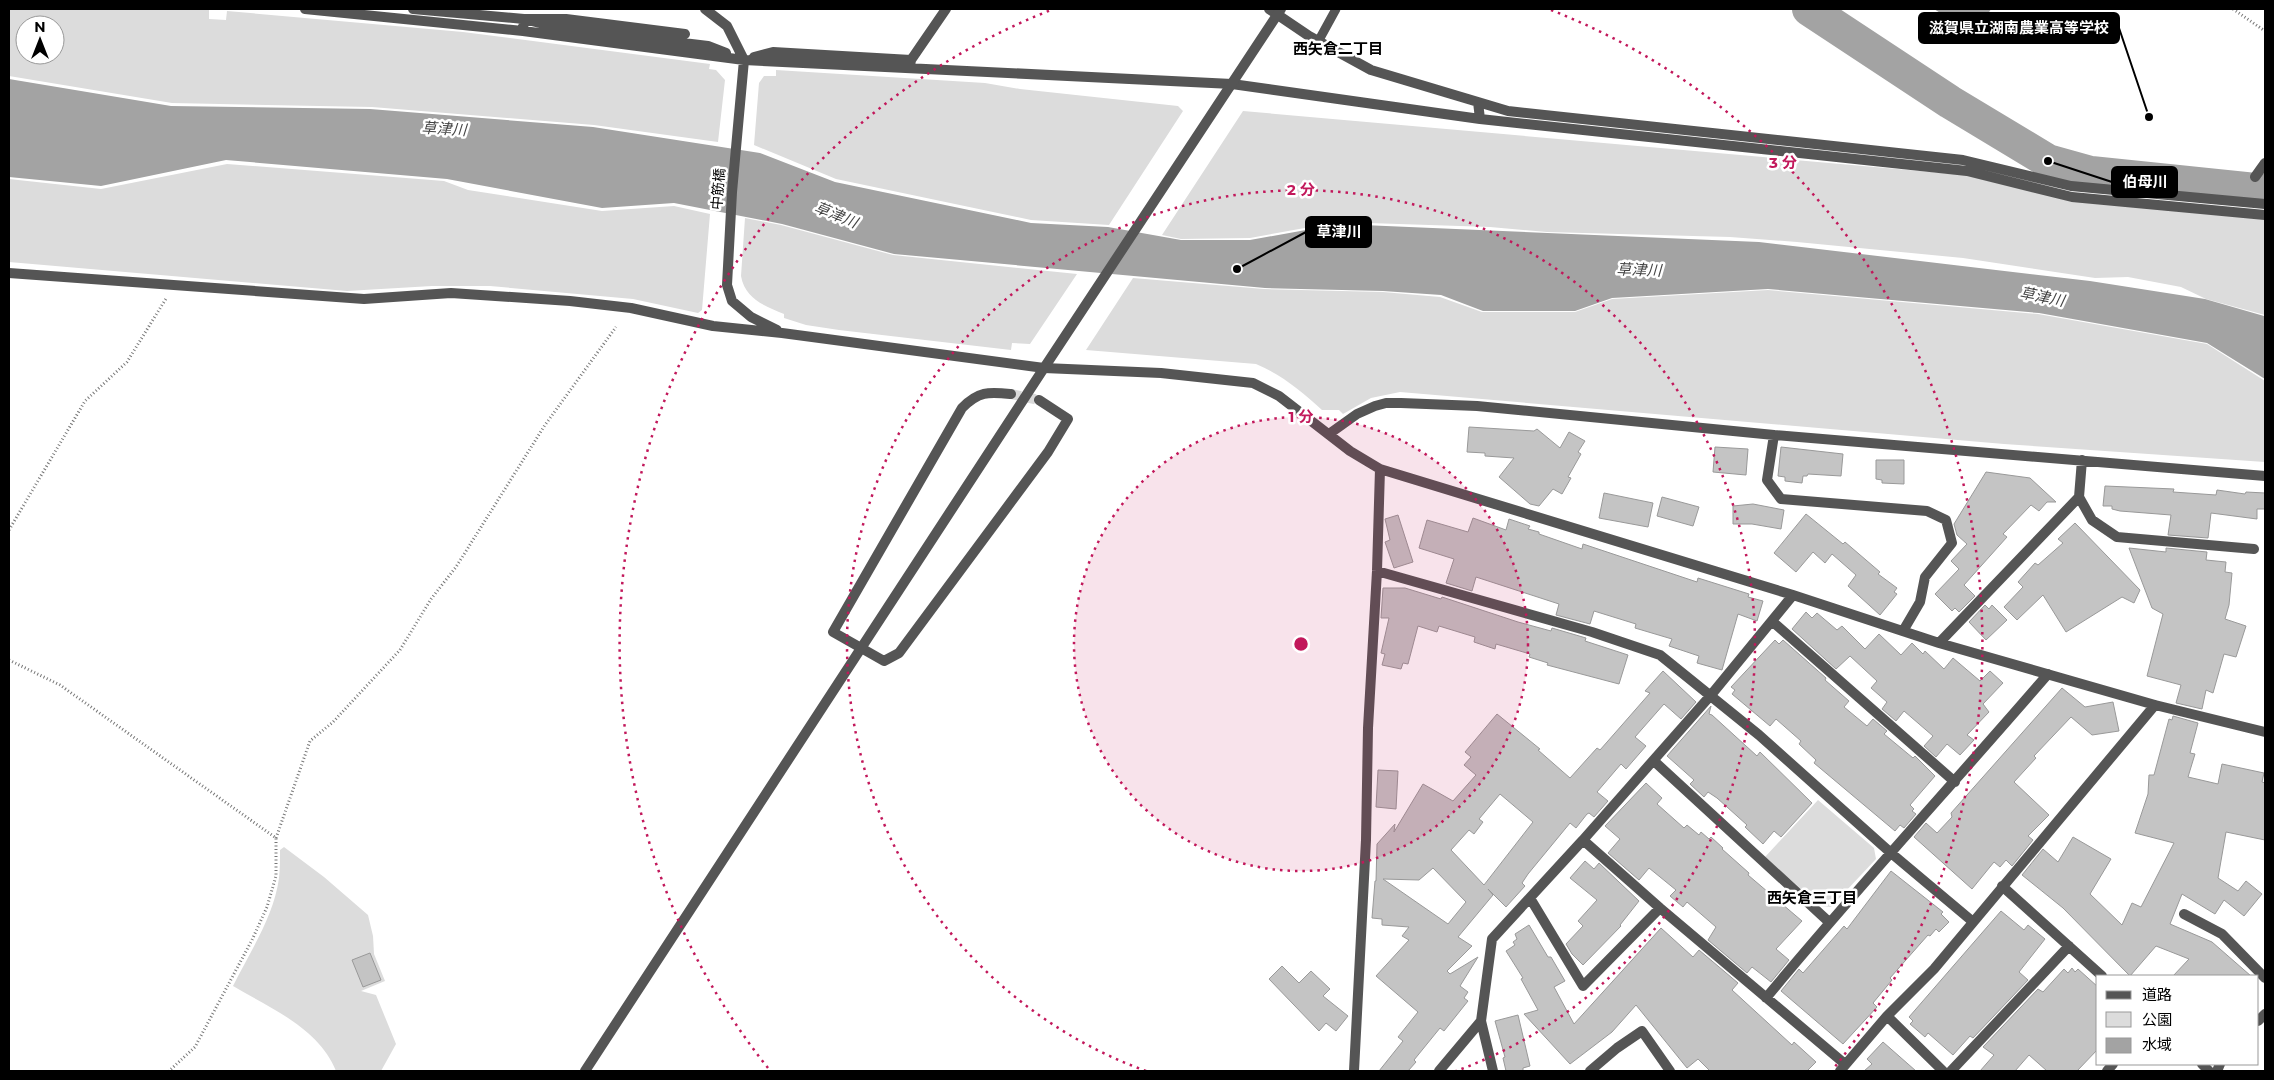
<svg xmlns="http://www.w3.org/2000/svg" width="2274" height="1080" viewBox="0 0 2274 1080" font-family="Montserrat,'Noto Sans JP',sans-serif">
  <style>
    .green { fill: #dcdcdc; fill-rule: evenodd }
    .water { fill: #a3a3a3 }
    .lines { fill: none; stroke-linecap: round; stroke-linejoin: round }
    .river { stroke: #a3a3a3; stroke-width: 34 }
    .building { fill: #c4c4c4; stroke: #999; fill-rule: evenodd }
    .minor-tunnel { stroke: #d9d9d9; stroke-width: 10; stroke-dasharray: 10 5; stroke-linecap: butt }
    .path { stroke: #777; stroke-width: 3; stroke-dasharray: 1 2.5; stroke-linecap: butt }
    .service { stroke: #555; stroke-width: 9 }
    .minor { stroke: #555; stroke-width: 10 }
    .tertiary { stroke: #555; stroke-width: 10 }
    .ring { fill: none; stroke: #c2185b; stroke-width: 2.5; stroke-dasharray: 2.5 5 }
    .labels { text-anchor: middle; stroke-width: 5; stroke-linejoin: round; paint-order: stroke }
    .street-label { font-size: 14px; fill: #000; stroke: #fff }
    .neighbourhood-label { font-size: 15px; font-weight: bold; fill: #000; stroke: #fff }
    .water-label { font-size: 15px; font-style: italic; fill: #444; stroke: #fff }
    .centre { fill: #c2185b; stroke: #fff; stroke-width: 2.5 }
    .ring-label { font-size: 15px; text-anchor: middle; font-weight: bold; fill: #c2185b; stroke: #fff; stroke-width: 5; stroke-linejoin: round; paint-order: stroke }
    .leader { fill: none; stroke: #000; stroke-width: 2 }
    .callout-dot { fill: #000; stroke: #fff; stroke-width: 2 }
    .callout { fill: #000; stroke: #000; stroke-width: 2 }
    .callout-label { font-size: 15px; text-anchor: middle; font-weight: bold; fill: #fff }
  </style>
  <rect width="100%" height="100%" fill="#fff"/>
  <path class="green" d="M 9,9 L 209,9 L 209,19 L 226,20 L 227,11 L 463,32 L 710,64 L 709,69 L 716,70 L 725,80 L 718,142 L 594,125 L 372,107 L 172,103 L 9,76 ZM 25,25 L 55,25 L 55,55 L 25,55 Z
    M 776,70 L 985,83 L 1020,89 L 1178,106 L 1183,111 L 1109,225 L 1031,220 L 836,179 L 754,145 L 759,83 L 764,76 L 776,76 Z
    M 1243,111 L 1965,175 L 2073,201 L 2265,218 L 2265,315 L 2206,299 L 2181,287 L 2128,277 L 2095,278 L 1963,258 L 1797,242 L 1730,237 L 1547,232 L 1490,227 L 1338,222 L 1250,238 L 1181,239 L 1162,235 Z
    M 227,164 L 444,181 L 468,190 L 602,211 L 674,206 L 710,214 L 702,310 L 698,313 L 633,299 L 490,286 L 432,286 L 347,291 L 9,262 L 9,179 L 101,189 Z
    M 745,218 L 781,225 L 893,255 L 1077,274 L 1030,344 L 1012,343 L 1011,350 L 839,330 L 806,325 L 784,318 L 784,314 C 765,306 745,299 741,276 Z
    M 1133,278 L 1264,289 L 1383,292 L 1440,297 L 1482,312 L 1575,312 L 1612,299 L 1768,290 L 2038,314 L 2207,344 L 2265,381 L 2265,462 L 2004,444 L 1400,392 L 1371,398 L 1343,414 L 1339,410 L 1322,410 C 1301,391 1282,375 1256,364 L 1086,350 Z
    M 1818,800 L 1874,848 L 1876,859 L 1831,907 L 1820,906 L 1765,857 Z
    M 284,847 L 324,877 L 368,915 L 373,936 L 374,954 L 385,981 L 361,991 L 376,995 L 396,1044 L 381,1071 L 336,1071 C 319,1028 270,1008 233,986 C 250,952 274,916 279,878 C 280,869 280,859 280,850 Z"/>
  <path class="water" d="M 1934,9 L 1991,9 L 1975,35 Z
    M 9,79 L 171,106 L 370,109 L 593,127 L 760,153 L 835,182 L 1031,223 L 1108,227 L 1181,240 L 1250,240 L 1339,224 L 1759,242 L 2090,281 L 2205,299 L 2264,316 L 2265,379 L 2207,343 L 2039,313 L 1768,289 L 1612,298 L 1575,311 L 1483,311 L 1441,295 L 1383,291 L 1265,288 L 894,254 L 782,224 L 674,203 L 602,208 L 447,179 L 226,160 L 101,186 L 9,177 Z"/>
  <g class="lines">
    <path class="river" d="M 1809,9 L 1950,102 L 2048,161 L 2091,173 L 2265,191"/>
  </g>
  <path class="building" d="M 1469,427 L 1534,431 L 1537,429 L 1560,448 L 1569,432 L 1585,441 L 1578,452 L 1581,454 L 1568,477 L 1571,478 L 1562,494 L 1553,489 L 1539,506 L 1530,504 L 1499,477 L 1514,458 L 1485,456 L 1485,453 L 1467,452 Z
    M 1715,447 L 1748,449 L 1746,475 L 1713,472 Z
    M 1781,447 L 1843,454 L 1841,476 L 1808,474 L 1807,476 L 1803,476 L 1802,483 L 1785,481 L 1785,477 L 1778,476 Z
    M 1876,460 L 1904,460 L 1904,484 L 1882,483 L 1882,480 L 1876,479 Z
    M 1986,472 L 2030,478 L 2056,502 L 2047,502 L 2039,511 L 2031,505 L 2003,534 L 2007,537 L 1964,585 L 1975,596 L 1959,612 L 1955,608 L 1952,611 L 1935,594 L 1959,569 L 1951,561 L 1967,544 L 1957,535 L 1954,524 Z
    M 2105,486 L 2174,489 L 2173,492 L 2216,495 L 2217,490 L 2245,494 L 2246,492 L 2265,493 L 2265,509 L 2257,509 L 2257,519 L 2211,513 L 2208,538 L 2168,535 L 2171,515 L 2120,511 L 2112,509 L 2112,506 L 2103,506 Z
    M 1604,493 L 1653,503 L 1648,527 L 1599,518 Z
    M 1662,497 L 1699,507 L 1693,526 L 1657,516 Z
    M 1753,504 L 1784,510 L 1781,529 L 1752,524 L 1733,524 L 1733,506 Z
    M 1806,514 L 1843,544 L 1845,542 L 1880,572 L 1878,574 L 1897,588 L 1894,592 L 1897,594 L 1880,615 L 1848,586 L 1856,575 L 1832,554 L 1825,563 L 1813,552 L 1796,572 L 1774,553 Z
    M 1398,515 L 1413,562 L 1394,568 L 1385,542 L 1390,540 L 1385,519 Z
    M 1473,518 L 1506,530 L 1509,519 L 1530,526 L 1528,529 L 1539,532 L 1539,534 L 1582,549 L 1583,544 L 1697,582 L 1698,578 L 1749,594 L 1748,597 L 1763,601 L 1757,621 L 1738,614 L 1722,670 L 1697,663 L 1699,656 L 1669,646 L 1672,639 L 1635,628 L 1636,624 L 1594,611 L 1590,624 L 1556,615 L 1559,604 L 1476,577 L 1472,591 L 1446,583 L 1454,559 L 1419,548 L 1427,520 L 1468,532 Z
    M 2075,523 L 2140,590 L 2134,603 L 2122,597 L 2066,632 L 2043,595 L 2017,620 L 2004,607 L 2023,587 L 2018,582 L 2035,563 L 2038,565 L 2063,543 L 2058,539 Z
    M 2129,548 L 2166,552 L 2166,548 L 2207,552 L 2206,560 L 2226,562 L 2225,572 L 2232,573 L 2229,605 L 2225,619 L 2246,626 L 2236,657 L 2224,654 L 2213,693 L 2206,690 L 2202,709 L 2176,703 L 2181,685 L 2147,676 L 2163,614 L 2152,608 Z
    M 1383,588 L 1405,588 L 1441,599 L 1442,597 L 1518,622 L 1551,631 L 1552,628 L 1586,638 L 1585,641 L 1628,655 L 1619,684 L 1547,665 L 1548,663 L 1529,657 L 1530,654 L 1496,644 L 1495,649 L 1474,642 L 1475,637 L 1439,626 L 1437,632 L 1418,626 L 1408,664 L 1403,663 L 1401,669 L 1382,665 L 1385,654 L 1381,653 L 1389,618 L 1381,618 Z
    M 1985,605 L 1989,609 L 1992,605 L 2007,620 L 1986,640 L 1969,622 Z
    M 1806,612 L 1812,618 L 1817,613 L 1837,630 L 1842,626 L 1865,649 L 1879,634 L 1901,655 L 1912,643 L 1923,654 L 1925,651 L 1944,669 L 1953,658 L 1980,681 L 1990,671 L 2003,683 L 1983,704 L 1989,712 L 1967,735 L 1974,740 L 1960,755 L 1947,744 L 1936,757 L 1924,746 L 1933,736 L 1904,711 L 1896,721 L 1882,709 L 1887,702 L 1871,688 L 1877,681 L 1850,656 L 1836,669 L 1792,629 Z
    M 1775,640 L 1779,644 L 1783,640 L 1826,678 L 1825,680 L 1849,701 L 1844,707 L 1867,726 L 1873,719 L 1887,731 L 1884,734 L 1913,758 L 1915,756 L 1935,776 L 1910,805 L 1914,809 L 1912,811 L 1916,814 L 1904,828 L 1900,825 L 1895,831 L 1814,763 L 1816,760 L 1799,744 L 1801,741 L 1776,719 L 1770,726 L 1732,694 L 1735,690 L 1731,687 Z
    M 1663,671 L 1696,702 L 1681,719 L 1664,704 L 1635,737 L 1646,746 L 1626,769 L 1621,764 L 1597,792 L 1608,801 L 1594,817 L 1589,813 L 1587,814 L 1576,828 L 1570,823 L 1528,874 L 1522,883 L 1525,886 L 1506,907 L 1488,889 L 1493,895 L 1458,937 L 1472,946 L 1447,971 L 1450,974 L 1478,957 L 1460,986 L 1468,992 L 1464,998 L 1468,1001 L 1444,1031 L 1440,1028 L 1414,1060 L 1416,1062 L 1408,1071 L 1379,1071 L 1403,1041 L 1398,1037 L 1418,1012 L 1376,976 L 1409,940 L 1402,936 L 1409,927 L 1382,925 L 1382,919 L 1372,918 L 1375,881 L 1376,881 L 1377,844 L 1395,824 L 1394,832 L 1423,784 L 1453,801 L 1476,775 L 1464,765 L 1471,757 L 1465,752 L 1497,714 L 1540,749 L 1538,750 L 1570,778 L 1597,748 L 1600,750 L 1622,725 L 1650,693 L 1645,691 ZM 1500,794 L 1533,822 L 1484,885 L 1451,850 L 1469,830 L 1474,834 L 1483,822 L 1479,819 ZM 1433,868 L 1466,902 L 1448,924 L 1383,879 L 1419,880 Z
    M 2062,688 L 2085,707 L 2113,702 L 2119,731 L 2092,735 L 2071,717 L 2034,756 L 2036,758 L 2014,782 L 2049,815 L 2028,836 L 2033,840 L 2012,866 L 2006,860 L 2000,867 L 1994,862 L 1972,889 L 1914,837 L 1926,823 L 1937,833 L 1952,817 L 1951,813 Z
    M 1711,706 L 1709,714 L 1712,715 L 1757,756 L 1760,752 L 1812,803 L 1781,837 L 1774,831 L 1763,844 L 1745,827 L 1747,825 L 1717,798 L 1708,792 L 1704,797 L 1690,784 L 1694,780 L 1667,756 Z
    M 2173,716 L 2198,723 L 2190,753 L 2195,754 L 2188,777 L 2218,784 L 2222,764 L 2264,773 L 2262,782 L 2265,783 L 2265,840 L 2226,832 L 2218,878 L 2238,891 L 2246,881 L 2262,894 L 2244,916 L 2224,900 L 2215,914 L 2182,894 L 2170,924 L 2212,942 L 2251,976 L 2173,976 L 2189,959 L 2156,946 L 2130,976 L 2063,908 L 2022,875 L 2043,849 L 2058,862 L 2073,837 L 2111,859 L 2090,894 L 2122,925 L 2132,903 L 2141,907 L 2174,843 L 2135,833 L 2148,794 L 2149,775 L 2154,775 L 2169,719 L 2172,720 Z
    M 1378,770 L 1398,771 L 1396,809 L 1376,807 Z
    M 1646,783 L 1662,798 L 1657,804 L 1684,828 L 1687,825 L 1699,835 L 1701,832 L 1709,839 L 1711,837 L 1723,848 L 1722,849 L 1749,873 L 1748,875 L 1802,921 L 1776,949 L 1789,960 L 1771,982 L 1752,967 L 1747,973 L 1708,940 L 1716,927 L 1687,902 L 1683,907 L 1670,896 L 1676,890 L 1649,868 L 1639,880 L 1608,853 L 1620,839 L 1605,826 Z
    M 1585,861 L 1594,869 L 1599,863 L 1639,901 L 1620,925 L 1621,926 L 1583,965 L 1572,954 L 1566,944 L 1583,926 L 1578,921 L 1597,900 L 1570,878 Z
    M 1891,871 L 1943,912 L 1941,914 L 1949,922 L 1939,932 L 1936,929 L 1930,936 L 1928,935 L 1890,978 L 1892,980 L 1873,1003 L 1877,1007 L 1843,1044 L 1781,991 L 1799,969 L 1803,973 L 1844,926 L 1847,929 Z
    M 2001,911 L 2024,930 L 2028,925 L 2045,939 L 2019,972 L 2028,980 L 1973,1038 L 1970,1036 L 1953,1055 L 1928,1033 L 1925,1037 L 1910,1024 L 1913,1021 L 1909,1017 Z
    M 1529,925 L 1548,957 L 1551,957 L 1565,981 L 1554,987 L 1574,1024 L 1661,928 L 1693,957 L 1699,950 L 1738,983 L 1732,990 L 1792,1045 L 1794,1042 L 1816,1062 L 1807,1071 L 1710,1071 L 1698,1059 L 1687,1068 L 1636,1005 L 1612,1032 L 1570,1064 L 1524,1014 L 1538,1010 L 1521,979 L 1523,978 L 1506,951 L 1515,945 L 1513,942 L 1517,939 L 1515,934 Z
    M 370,953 L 381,980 L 363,987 L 352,960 Z
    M 1282,966 L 1299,983 L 1311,971 L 1330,989 L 1323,996 L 1348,1016 L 1336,1031 L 1326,1023 L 1319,1031 L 1269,979 Z
    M 2072,968 L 2075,972 L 2078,969 L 2098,987 L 2098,1049 L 2077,1071 L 2047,1071 L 2029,1055 L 2015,1071 L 1980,1071 L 1994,1055 L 1983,1047 L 2038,989 L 2043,992 L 2064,969 L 2068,973 Z
    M 1518,1015 L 1530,1066 L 1523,1068 L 1523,1071 L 1506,1071 L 1503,1058 L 1505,1057 L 1495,1021 Z
    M 1883,1042 L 1916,1071 L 1864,1071 L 1872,1064 L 1867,1059 Z"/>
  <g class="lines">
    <path class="minor-tunnel" d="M 1011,394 L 1039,400"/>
    <path class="path" d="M 2233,9 L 2265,31
      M 9,530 L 85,401 L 127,362 L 167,297
      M 9,660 L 60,685 L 276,838 L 276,876 L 267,907 L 252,940 L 195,1047 L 169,1071
      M 276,838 L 310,741 L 333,722 L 400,650 L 431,599 L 456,567 L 545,425 L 616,327"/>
    <path class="service" d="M 1319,40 L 1336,9"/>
    <path class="minor" d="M 305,9 L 523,31 L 744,60 L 1232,84 L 1480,119 L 1967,171 L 2072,197 L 2265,215
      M 413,9 L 524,19 L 566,19 L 685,34
      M 705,9 L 727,26 L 744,60 L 732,192 L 727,285 L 732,301 L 751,317 L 777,330
      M 1269,9 L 1309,36 L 1371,70 L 1478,102 L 1480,119
      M 523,31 L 524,19 L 559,28 L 708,46 L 726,53
      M 754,57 L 773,52 L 911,60
      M 910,66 L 911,60 L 946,9
      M 1478,102 L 1508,111 L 1963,160 L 2071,186 L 2265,204
      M 2255,177 L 2265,163
      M 9,273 L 364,299 L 451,293 L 570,301 L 631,308 L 713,326 L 782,333 L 1044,368 L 1161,373 L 1253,383 L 1279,396 L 1350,451 L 1380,469 L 1793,595 L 1939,643 L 2155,705 L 2265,732
      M 1011,394 C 988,392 979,391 962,408 L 833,632 L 884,661 L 899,653 L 1048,452 L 1068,419 L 1039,400
      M 1329,434 L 1357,414 L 1375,406 L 1386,403 L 1401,403 L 1477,406 L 1774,435 L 2265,476
      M 1774,435 L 1767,480 L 1781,499 L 1927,511 L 1946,520 L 1952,543 L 1925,577 L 1920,602 L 1903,631
      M 2079,497 L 2092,520 L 2117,537 L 2254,549
      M 1377,571 L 1592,632 L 1660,655 L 1759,735 L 1891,853 L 1972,921
      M 1793,595 L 1711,695 L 1583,840 L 1660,908 L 1845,1064
      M 1773,622 L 1955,782
      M 1939,643 L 2079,497 L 2082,460
      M 1654,761 L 1829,922
      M 2002,886 L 2102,976
      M 1530,898 L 1583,986 L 1660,908
      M 2184,914 L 2222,934 L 2265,978
      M 1766,998 C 1857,888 1954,783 2048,674
      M 1887,1016 L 1943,1071
      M 1481,1021 L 1493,1071
      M 2258,1021 L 2265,1014
      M 2202,1064 L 2209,1071
      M 1354,1071 L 1366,840 L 1368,728 L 1377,571 L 1380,469
      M 1439,1071 L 1481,1021 L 1492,939 L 1583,840
      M 1590,1071 L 1617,1048 L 1642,1031 L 1670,1071
      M 1840,1071 L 1887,1016 L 1934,969 L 2155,705
      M 1951,1071 L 2069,946
      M 2107,1071 L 2113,1064
      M 2217,1071 L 2220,1064"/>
    <path class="tertiary" d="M 585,1071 L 1044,368 L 1281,9"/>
  </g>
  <circle cx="1301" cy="644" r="227" fill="#c2185b" fill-opacity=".12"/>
  <g class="ring">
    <circle cx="1301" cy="644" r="227"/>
    <path d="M1146 1071A454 454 0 1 1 1456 1071"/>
    <path d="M768 1068A681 681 0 0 1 1051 10M1551 10A681 681 0 0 1 1834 1068"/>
  </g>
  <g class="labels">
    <g class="street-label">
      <text transform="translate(718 189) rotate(-85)" y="5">中筋橋</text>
    </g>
    <g class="neighbourhood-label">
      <text x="1338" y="54">西矢倉二丁目</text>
      <text x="1812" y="903">西矢倉三丁目</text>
    </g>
    <g class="water-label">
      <text transform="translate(444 129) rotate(3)" y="5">草津川</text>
      <text transform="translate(836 215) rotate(22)" y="5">草津川</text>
      <text transform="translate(1639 270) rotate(2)" y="5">草津川</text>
      <text transform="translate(2042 297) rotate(11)" y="5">草津川</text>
    </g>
  </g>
  <circle cx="1301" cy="644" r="8" class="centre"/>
  <g class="ring-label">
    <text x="1783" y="168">3 分</text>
    <text x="1301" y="195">2 分</text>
    <text x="1301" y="422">1 分</text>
  </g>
  <path class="leader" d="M2149 117L2119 28M2048 161L2112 182M1237 269L1306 232"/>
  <g class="callout-dot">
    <circle cx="2149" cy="117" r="5"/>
    <circle cx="2048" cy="161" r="5"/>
    <circle cx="1237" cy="269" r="5"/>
  </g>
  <g class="callout">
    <rect x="1919" y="13" width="200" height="30" rx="5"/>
    <rect x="2112" y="167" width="65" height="30" rx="5"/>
    <rect x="1306" y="217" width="65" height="30" rx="5"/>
  </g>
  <g class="callout-label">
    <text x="2019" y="33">滋賀県立湖南農業高等学校</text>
    <text x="2145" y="187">伯母川</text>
    <text x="1339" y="237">草津川</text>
  </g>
  <rect width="2274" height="1080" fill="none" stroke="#000000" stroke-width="20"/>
  <rect x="2096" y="975" width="162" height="90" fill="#ffffff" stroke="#999999"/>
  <rect x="2106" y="991" width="25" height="8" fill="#555555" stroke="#999999"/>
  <text x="2142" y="1000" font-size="15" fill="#000000">道路</text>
  <rect x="2106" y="1012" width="25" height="15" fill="#dcdcdc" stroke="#999999"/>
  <text x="2142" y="1025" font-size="15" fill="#000000">公園</text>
  <rect x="2106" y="1038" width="25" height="15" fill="#a3a3a3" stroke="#999999"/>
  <text x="2142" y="1050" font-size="15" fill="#000000">水域</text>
  <g transform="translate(40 40)"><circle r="24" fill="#ffffff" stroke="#999999"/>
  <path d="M0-4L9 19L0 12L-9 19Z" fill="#000000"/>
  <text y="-8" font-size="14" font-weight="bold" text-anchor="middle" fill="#000000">N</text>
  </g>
</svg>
